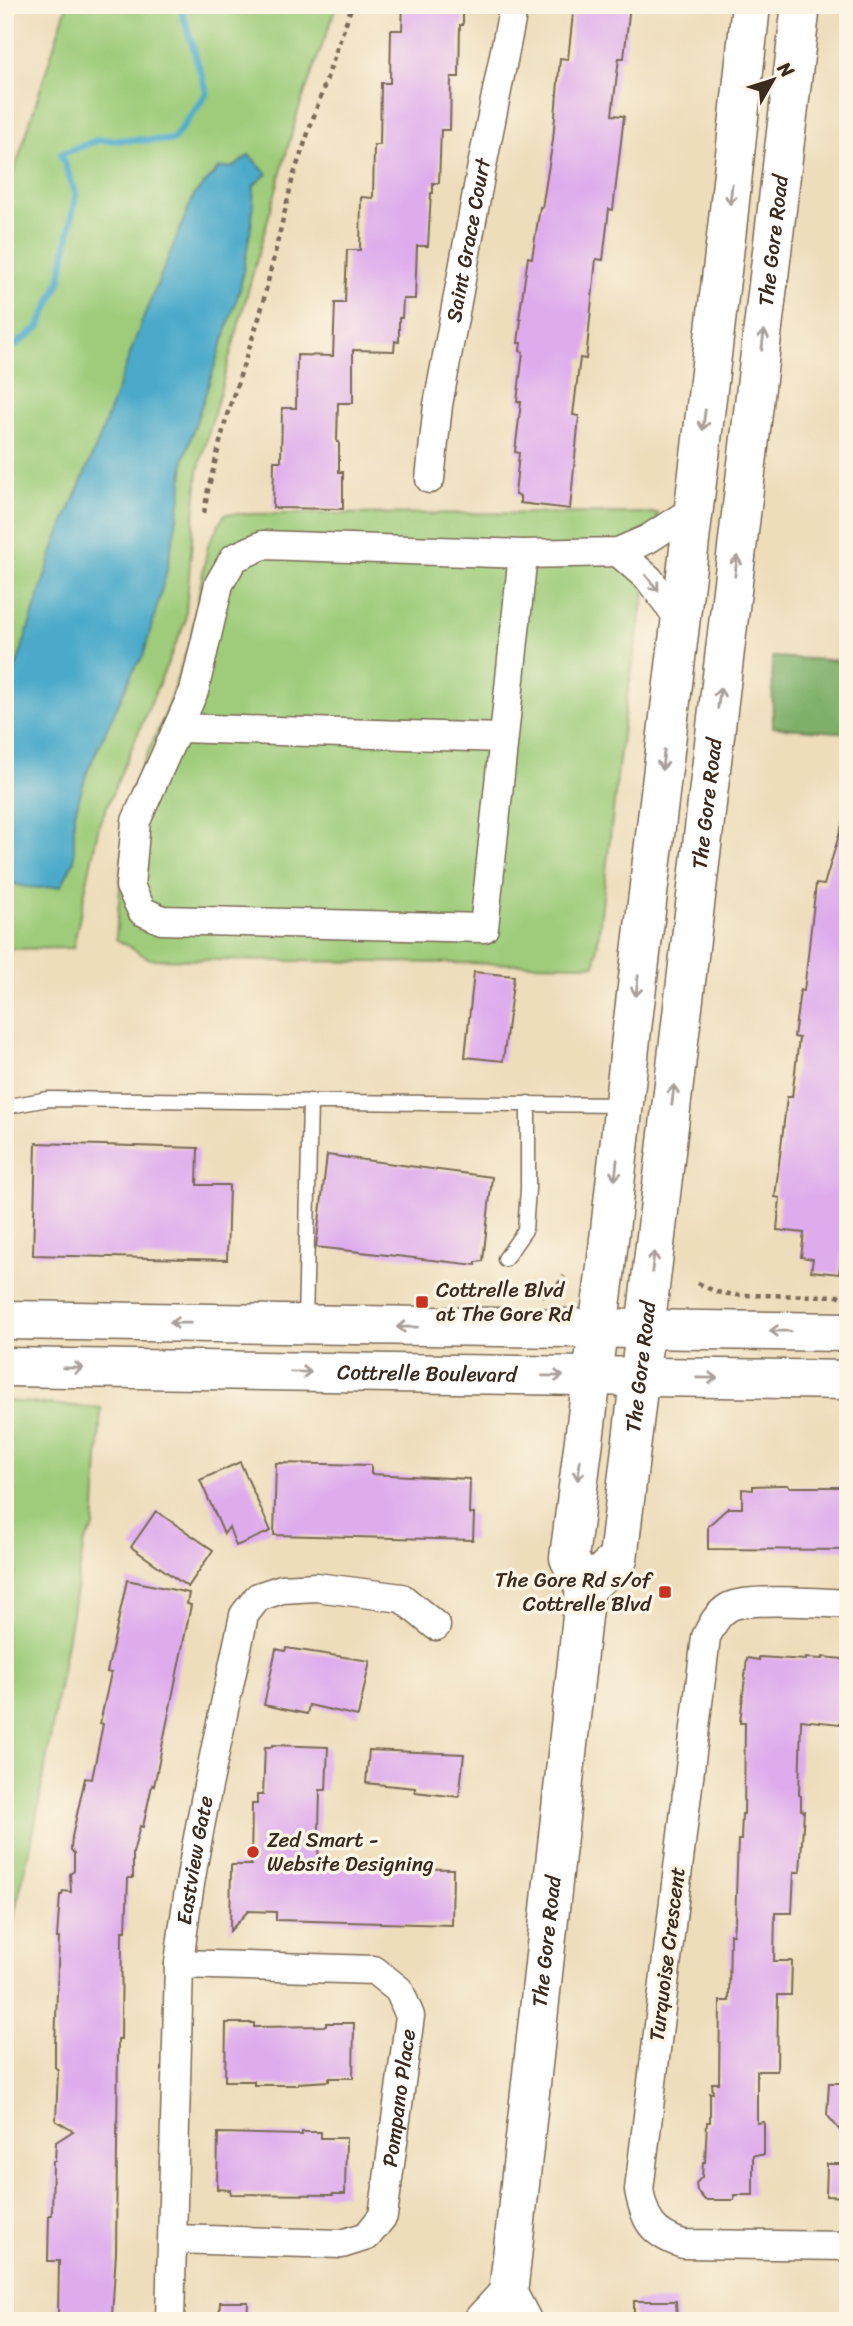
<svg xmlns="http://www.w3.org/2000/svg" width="853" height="2326" viewBox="0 0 853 2326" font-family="Sriracha,sans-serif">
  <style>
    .green { fill: #9ecc7a; stroke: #6c7b4c; stroke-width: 2 }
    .forest { fill: #7eb06a; stroke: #5c6d44; stroke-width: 2 }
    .water { fill: #4baaca; stroke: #436a74; stroke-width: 2 }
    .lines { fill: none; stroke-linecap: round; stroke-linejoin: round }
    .stream { stroke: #4baaca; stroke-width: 7 }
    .building { fill: #deaced }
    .lane-casing { stroke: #7a6955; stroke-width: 17 }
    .street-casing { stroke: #7a6955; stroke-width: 31 }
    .secondary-casing { stroke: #7a6955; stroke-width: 41 }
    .path { stroke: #7a6955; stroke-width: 4.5; stroke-dasharray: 5 5; stroke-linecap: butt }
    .lane { stroke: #fff; stroke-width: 14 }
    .street { stroke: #fff; stroke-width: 28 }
    .secondary { stroke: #fff; stroke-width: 38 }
    .oneway { stroke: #a79f9a }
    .poi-dot { fill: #c8321e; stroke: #fcf5e5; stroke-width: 2.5 }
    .labels { text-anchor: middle; stroke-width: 7; stroke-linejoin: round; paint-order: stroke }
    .street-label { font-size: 21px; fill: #3b2a1e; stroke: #fcf5e5 }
    .poi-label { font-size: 21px; fill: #3b2a1e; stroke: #fcf5e5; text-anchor: start }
  </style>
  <rect width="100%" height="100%" fill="#fcf5e5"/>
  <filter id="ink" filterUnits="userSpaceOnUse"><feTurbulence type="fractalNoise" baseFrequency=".0143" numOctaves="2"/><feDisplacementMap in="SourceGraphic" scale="14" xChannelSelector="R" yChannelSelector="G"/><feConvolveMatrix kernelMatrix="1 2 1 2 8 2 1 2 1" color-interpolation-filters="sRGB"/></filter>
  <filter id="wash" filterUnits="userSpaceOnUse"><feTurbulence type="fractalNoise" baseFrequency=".00686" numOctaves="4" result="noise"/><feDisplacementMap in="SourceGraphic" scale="28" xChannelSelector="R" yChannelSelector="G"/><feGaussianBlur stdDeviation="1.57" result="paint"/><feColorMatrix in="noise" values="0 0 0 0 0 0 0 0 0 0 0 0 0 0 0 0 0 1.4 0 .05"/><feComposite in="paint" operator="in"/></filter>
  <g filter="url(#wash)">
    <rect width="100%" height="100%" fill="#edb"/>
    <path class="green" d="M 67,5 L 337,5 L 298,111 L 198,471 L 185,622 L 99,825 L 73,948 L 5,949 L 5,201 Z
      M 658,513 L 625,709 L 595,965 L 150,959 L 116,939 L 126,813 L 132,788 L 164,717 L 191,638 L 208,545 L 225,514 Z
      M 5,1401 L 101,1408 L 94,1527 L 84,1544 L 34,1830 L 5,1954 Z"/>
    <path class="forest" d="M 772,657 L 848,661 L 848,733 L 773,727 Z"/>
    <path class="water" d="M 249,155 L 267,174 L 254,185 L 252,221 L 240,289 L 184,459 L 181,498 L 166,574 L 143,657 L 135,667 L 87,772 L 74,816 L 74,861 L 61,886 C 40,889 24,889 5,880 L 5,702 L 56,542 L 100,437 L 142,321 L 194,195 L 219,168 L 234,167 Z"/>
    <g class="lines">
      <path class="stream" d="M 5,353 L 39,327 L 60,281 L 76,194 L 61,154 L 98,140 L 173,140 L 207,93 L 180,5"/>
    </g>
    <g id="blocks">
      <path class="building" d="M 403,5 L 463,5 L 463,25 L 460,25 L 459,77 L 451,77 L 450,130 L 441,130 L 439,183 L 433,183 L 433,193 L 431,193 L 428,246 L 417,246 L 415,299 L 403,299 L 402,318 L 399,318 L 399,342 L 395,341 L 394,351 L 353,350 L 353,403 L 338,403 L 337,442 L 339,442 L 339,472 L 343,472 L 343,509 L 273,508 L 274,461 L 281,461 L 282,408 L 296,408 L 297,355 L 333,356 L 335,303 L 345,303 L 347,250 L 360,250 L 361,197 L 373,198 L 374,145 L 380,145 L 381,83 L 390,83 L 391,30 L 402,30 Z
        M 574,5 L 630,5 L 624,58 L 619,58 L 612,115 L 624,116 L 613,210 L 609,209 L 603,260 L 596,259 L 586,359 L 580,358 L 573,415 L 579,416 L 570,509 L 520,503 L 520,496 L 515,495 L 519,453 L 515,452 L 521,402 L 517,402 L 523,352 L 520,351 L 521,343 L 518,343 L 521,319 L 519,319 L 528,257 L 532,258 L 540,207 L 542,208 L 553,140 L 560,58 L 568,59 Z
        M 843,822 L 848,822 L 848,1167 L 842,1212 L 841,1233 L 844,1234 L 839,1274 L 811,1271 L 813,1259 L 801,1257 L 804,1233 L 777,1230 L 780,1198 L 775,1197 L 787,1097 L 792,1097 L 799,1038 L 794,1037 L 800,990 L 804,991 L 816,884 L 824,885 Z
        M 474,972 L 514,976 L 503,1061 L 465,1057 Z
        M 36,1143 L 198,1148 L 197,1185 L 229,1185 L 227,1260 L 33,1255 Z
        M 327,1155 L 492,1177 L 483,1261 L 476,1262 L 476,1265 L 316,1247 Z
        M 240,1462 L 271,1531 L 236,1546 L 229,1527 L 224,1534 L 200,1480 Z
        M 276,1463 L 371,1465 L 371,1474 L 470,1479 L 469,1514 L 474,1514 L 473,1540 L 274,1535 Z
        M 779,1485 L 787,1485 L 790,1487 L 848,1487 L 848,1550 L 708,1549 L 708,1526 L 728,1508 L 742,1508 L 742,1489 L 753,1490 L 753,1486 Z
        M 156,1511 L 213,1550 L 188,1587 L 131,1547 Z
        M 127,1580 L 189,1593 L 187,1604 L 191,1605 L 154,1786 L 152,1785 L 143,1827 L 140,1826 L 133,1853 L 133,1878 L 128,1878 L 126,1931 L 122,1931 L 121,2039 L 118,2039 L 116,2253 L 112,2316 L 58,2315 L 59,2261 L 48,2261 L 49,2215 L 52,2215 L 53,2161 L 55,2161 L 56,2142 L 73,2131 L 56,2121 L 58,2070 L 55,2067 L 55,2045 L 59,1938 L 57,1938 L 60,1895 L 62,1895 L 63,1891 L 71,1892 L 70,1874 L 74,1871 L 74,1853 L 71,1850 L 72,1837 L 85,1778 L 92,1779 L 103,1724 L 100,1723 L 111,1673 L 107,1672 Z
        M 286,1648 L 370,1661 L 358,1716 L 309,1705 L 307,1714 L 264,1705 L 276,1649 L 285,1651 Z
        M 759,1657 L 806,1660 L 806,1658 L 823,1659 L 823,1657 L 843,1659 L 843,1663 L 846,1663 L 840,1724 L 801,1720 L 799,1795 L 801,1796 L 801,1810 L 804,1811 L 800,1872 L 794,1872 L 792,1913 L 775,1913 L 774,1961 L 792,1961 L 791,1995 L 778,1995 L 777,2071 L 757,2071 L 757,2123 L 764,2122 L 764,2155 L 753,2155 L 753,2195 L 734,2195 L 734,2200 L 705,2200 L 697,2191 L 696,2183 L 702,2177 L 703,2162 L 705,2162 L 707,2122 L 710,2122 L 710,2093 L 713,2093 L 712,2083 L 719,2083 L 720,2001 L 729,2001 L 730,1934 L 733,1934 L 734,1923 L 735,1923 L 738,1840 L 741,1840 L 742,1814 L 744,1814 L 745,1723 L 740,1723 L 747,1658 L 759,1660 Z
        M 272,1745 L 328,1747 L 326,1790 L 320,1790 L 318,1867 L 453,1869 L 452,1925 L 276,1920 L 276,1912 L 248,1911 L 230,1931 L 231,1865 L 251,1865 L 252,1804 L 257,1804 L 257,1795 L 263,1795 L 265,1747 L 272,1747 Z
        M 369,1750 L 464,1754 L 459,1797 L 415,1792 L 415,1788 L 366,1783 Z
        M 226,2023 L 254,2023 L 254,2027 L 326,2026 L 326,2023 L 354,2023 L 353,2078 L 329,2078 L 329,2081 L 298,2083 L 298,2085 L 254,2085 L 254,2081 L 225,2081 Z
        M 829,2083 L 848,2083 L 848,2140 L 827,2115 Z
        M 302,2132 L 321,2132 L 321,2138 L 346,2138 L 345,2194 L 333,2194 L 333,2195 L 231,2194 L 230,2190 L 217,2189 L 218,2133 L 302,2135 Z
        M 827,2164 L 848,2164 L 848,2197 L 826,2196 Z
        M 634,2301 L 676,2301 L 677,2321 L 634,2321 Z
        M 220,2302 L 248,2302 L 247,2321 L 219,2321 Z"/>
    </g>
  </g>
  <g filter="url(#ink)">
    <use href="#blocks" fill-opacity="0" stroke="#7a6955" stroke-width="2"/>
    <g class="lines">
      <defs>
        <path id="lane" d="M 5,1109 L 15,1105 L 48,1099 L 622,1105
          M 505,1259 L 525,1230 L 528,1189 L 528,1103
          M 305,1324 L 310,1101"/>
        <g id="street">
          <path id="s1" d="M 430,479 L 438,405 L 481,171 L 514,5"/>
          <path d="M 618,552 L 649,579 L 680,620"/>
          <path d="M 523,554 L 484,928 L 162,920 L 142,911 L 130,886 L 136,821 L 194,691 L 219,584 L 234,558 L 263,545 L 523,554 L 618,552 L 648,539 L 693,510"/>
          <path d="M 178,728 L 503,738"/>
          <path d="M 848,1604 C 823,1603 748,1597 729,1607 C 717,1614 712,1625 706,1637 L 639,2190 C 645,2221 652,2234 683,2244 L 848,2246"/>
          <path id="s2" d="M 173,2239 L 342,2244 L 367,2236 L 383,2216 L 410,2016 L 399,1990 L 374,1970 L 179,1964"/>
          <path id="s3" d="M 170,2321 L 179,1964 C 192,1846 220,1731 244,1615 L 258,1597 L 282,1589 L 316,1587 L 402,1598 L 436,1626"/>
        </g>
        <g id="secondary">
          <path d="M 5,1320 L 848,1332"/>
          <path id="s4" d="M 5,1367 L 848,1380"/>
          <path id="s5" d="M 585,1589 L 618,1559 L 801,5"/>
          <path d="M 483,2321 L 508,2294"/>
          <path id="s6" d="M 522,2321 L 508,2294 L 585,1589 L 569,1558 L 606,1267 L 632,1029 L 727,229 L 751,5"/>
        </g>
      </defs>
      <use href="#lane" class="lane-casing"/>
      <use href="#street" class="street-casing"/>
      <use href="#secondary" class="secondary-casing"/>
      <path class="path" d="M 204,513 L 208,490 L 227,415 L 260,315 L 293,177 L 352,5
        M 698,1283 L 716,1292 L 735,1295 L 848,1296
        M 542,1296 L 555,1290 L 564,1276"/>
      <use href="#lane" class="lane"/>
      <use href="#street" class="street"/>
      <use href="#secondary" class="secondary"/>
    </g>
    <defs><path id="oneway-shaft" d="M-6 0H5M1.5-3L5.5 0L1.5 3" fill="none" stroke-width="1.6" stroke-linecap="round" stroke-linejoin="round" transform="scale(1.75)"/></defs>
    <g class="oneway">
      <use href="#oneway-shaft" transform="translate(731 194) rotate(96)"/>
      <use href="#oneway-shaft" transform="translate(763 340) rotate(-83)"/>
      <use href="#oneway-shaft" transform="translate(704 420) rotate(97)"/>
      <use href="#oneway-shaft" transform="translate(736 566) rotate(-83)"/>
      <use href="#oneway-shaft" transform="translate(652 583) rotate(51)"/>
      <use href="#oneway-shaft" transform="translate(719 698) rotate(-83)"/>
      <use href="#oneway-shaft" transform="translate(663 760) rotate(97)"/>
      <use href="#oneway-shaft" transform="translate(637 986) rotate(97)"/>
      <use href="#oneway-shaft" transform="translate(673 1095) rotate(-83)"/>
      <use href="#oneway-shaft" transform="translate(616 1170) rotate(96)"/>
      <use href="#oneway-shaft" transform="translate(653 1262) rotate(-83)"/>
      <use href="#oneway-shaft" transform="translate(180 1323) rotate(-179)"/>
      <use href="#oneway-shaft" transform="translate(407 1327) rotate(-179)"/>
      <use href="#oneway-shaft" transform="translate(780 1331) rotate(-179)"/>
      <use href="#oneway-shaft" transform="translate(73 1368) rotate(1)"/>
      <use href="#oneway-shaft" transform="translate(301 1372) rotate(1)"/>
      <use href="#oneway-shaft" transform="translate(553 1376) rotate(1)"/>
      <use href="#oneway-shaft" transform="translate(707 1378) rotate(1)"/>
      <use href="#oneway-shaft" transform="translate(579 1470) rotate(97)"/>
    </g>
  </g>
  <g class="poi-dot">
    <rect x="415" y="1295" width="14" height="14" rx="3.5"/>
    <rect x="658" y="1585" width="14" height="14" rx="3.5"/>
    <circle cx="253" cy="1852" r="7"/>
  </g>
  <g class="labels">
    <g class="street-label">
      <text dy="7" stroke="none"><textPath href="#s5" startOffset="1372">The Gore Road</textPath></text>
      <text dy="7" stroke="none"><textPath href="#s1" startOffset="242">Saint Grace Court</textPath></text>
      <text dy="7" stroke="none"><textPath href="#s5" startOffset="805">The Gore Road</textPath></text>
      <text dy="7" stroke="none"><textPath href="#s5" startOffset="238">The Gore Road</textPath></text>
      <text dy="7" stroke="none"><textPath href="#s4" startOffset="422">Cottrelle Boulevard</textPath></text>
      <text dy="7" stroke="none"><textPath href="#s3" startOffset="462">Eastview Gate</textPath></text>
      <text dy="7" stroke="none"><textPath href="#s6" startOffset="385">The Gore Road</textPath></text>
      <text transform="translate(667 1954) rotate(-83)" y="7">Turquoise Crescent</text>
      <text dy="7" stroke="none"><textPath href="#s2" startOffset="340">Pompano Place</textPath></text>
    </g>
    <g class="poi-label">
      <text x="436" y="1297">Cottrelle Blvd<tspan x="436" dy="24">at The Gore Rd</tspan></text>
      <text x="651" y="1587" text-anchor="end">The Gore Rd s/of<tspan x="651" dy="24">Cottrelle Blvd</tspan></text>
      <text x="267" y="1847">Zed Smart -<tspan x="267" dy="24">Website Designing</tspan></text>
    </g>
  </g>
  <rect width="853" height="2326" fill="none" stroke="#fcf5e5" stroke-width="28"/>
  <g transform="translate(773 80) rotate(51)" stroke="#fcf5e5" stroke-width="5" paint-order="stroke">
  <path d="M0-5L12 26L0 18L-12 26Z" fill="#3b2a1e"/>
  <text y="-10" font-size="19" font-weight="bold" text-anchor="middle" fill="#3b2a1e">N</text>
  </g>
</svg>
